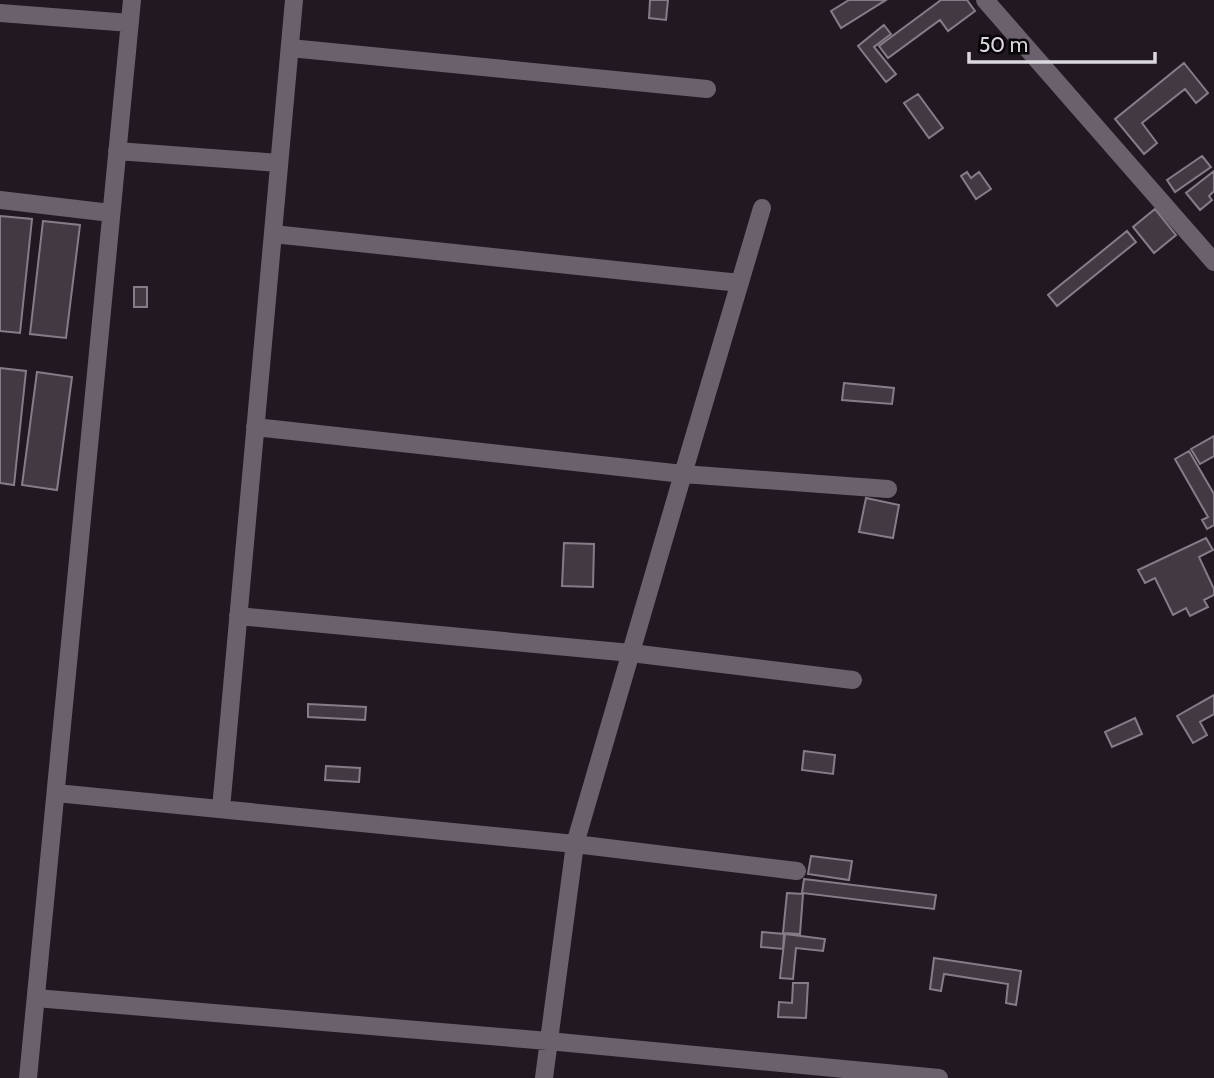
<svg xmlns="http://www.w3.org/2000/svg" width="1214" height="1078" viewBox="0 0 1214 1078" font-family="Cabin,sans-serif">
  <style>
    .building { fill: #423943; stroke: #867c88; stroke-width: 2 }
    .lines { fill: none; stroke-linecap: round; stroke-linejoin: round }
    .minor { stroke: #6b616c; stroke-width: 18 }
  </style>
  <rect width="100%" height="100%" fill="#211822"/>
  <path class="building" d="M 650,0 L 668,0 L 666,20 L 649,18 Z
    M 849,0 L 886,0 L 841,28 L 831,11 Z
    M 941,0 L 967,0 L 975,11 L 948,31 L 940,20 L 888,58 L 879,46 Z
    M 884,25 L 891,34 L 874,47 L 896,74 L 886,82 L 858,46 Z
    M 1184,63 L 1208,93 L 1196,103 L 1185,89 L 1142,123 L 1157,143 L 1144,154 L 1115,119 Z
    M 918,94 L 943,128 L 929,138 L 904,103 Z
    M 1202,156 L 1211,167 L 1175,192 L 1167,180 Z
    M 1214,171 L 1214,191 L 1209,196 L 1212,200 L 1200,210 L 1186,193 Z
    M 967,172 L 971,178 L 979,172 L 991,189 L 976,199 L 961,176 Z
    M 1155,209 L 1176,235 L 1154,253 L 1133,227 Z
    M 0,216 L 32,219 L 20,333 L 0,331 Z
    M 43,221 L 80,225 L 66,338 L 30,334 Z
    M 1127,231 L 1136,242 L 1057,306 L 1048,295 Z
    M 134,287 L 147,287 L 147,307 L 134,307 Z
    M 0,368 L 26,371 L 14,485 L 0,483 Z
    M 37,372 L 72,377 L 57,490 L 22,485 Z
    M 844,383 L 894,388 L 892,404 L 842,400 Z
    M 1214,436 L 1214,456 L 1200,464 L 1191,449 Z
    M 1189,451 L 1214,494 L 1214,525 L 1207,529 L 1202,520 L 1208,517 L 1175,459 Z
    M 866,498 L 899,505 L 893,538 L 859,532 Z
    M 1206,538 L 1213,550 L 1199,557 L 1214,589 L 1214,595 L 1204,600 L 1208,607 L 1190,616 L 1186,608 L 1173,615 L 1155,578 L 1145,583 L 1138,570 Z
    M 564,543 L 594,544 L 593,587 L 562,586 Z
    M 1214,695 L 1214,714 L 1200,722 L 1207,735 L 1193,743 L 1177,716 Z
    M 308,704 L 366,707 L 365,720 L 308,717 Z
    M 1135,718 L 1142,734 L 1112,747 L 1105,732 Z
    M 804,751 L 835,755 L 833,774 L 802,770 Z
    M 326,766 L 360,768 L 359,782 L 325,780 Z
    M 811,856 L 852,861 L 849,880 L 808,874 Z
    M 804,879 L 936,895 L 934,909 L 802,893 Z
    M 787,893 L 803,894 L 800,934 L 783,933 Z
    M 762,932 L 784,934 L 783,949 L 761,947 Z
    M 785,934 L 825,939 L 823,951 L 796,948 L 793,979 L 780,978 Z
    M 934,958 L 1021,971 L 1016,1005 L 1006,1003 L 1008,984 L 944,974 L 941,991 L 930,989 Z
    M 793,983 L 808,983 L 806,1018 L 778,1017 L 779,1002 L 792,1003 Z"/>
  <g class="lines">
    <path class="minor" d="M 985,0 L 1214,262
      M 0,13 L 130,23
      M 290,48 L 707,89
      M 117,151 L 279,163
      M 0,200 L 111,213
      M 273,234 L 740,283
      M 255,427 L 683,474 L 888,489
      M 238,616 L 631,653 L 853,680
      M 56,793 L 575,844 L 797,871
      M 221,809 L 294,0
      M 36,998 L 548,1041 L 939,1078
      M 28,1078 L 132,0
      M 544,1078 L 575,844 L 683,474 L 762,208"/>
  </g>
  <path d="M969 52v10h186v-10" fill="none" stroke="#dcd6dd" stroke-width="3.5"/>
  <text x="979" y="52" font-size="21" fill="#dcd6dd" stroke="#080509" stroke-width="5" paint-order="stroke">50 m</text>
</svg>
